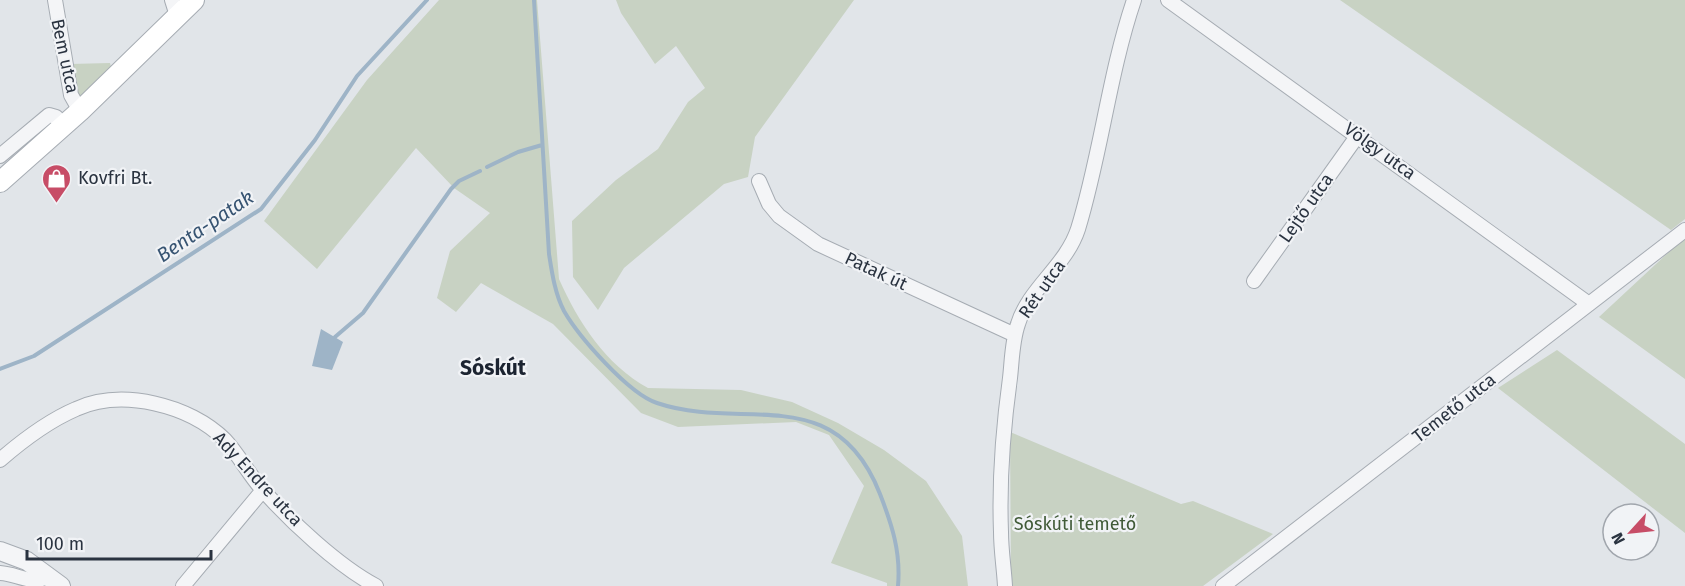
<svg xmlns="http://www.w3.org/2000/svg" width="1685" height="586" viewBox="0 0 1685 586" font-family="'Fira Sans',sans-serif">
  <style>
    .green { fill: #c8d2c3 }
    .water { fill: #9eb4c7 }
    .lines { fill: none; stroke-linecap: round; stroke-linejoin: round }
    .stream { stroke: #9eb4c7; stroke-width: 4 }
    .minor-casing { stroke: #a6acb3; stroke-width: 16 }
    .tertiary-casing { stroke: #a6acb3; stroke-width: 20 }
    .secondary-casing { stroke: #a6acb3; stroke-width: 22 }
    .minor { stroke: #f4f5f7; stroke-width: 14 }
    .tertiary { stroke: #f4f5f7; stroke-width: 18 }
    .secondary { stroke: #fff; stroke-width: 20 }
    .labels { text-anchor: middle; stroke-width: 4.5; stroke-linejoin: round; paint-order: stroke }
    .street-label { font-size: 18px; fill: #2a3340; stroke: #f1f3f6 }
    .poi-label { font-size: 18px; fill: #2a3340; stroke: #f1f3f6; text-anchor: start }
    .park-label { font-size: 18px; fill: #415b38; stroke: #f1f3f6 }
    .water-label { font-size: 20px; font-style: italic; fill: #375472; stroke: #f1f3f6 }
    .quarter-label { font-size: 21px; font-weight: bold; fill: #1c2431; stroke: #f1f3f6 }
  </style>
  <rect width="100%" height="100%" fill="#e1e5e9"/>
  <path class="green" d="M 439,0 L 537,0 L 559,279 C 578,322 606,365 648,388 L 741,390 L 792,402 L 838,423 L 884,450 L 926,481 L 962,536 L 968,586 L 887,586 L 887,583 L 831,563 L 864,486 L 829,435 L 796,422 L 678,427 L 641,413 L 553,324 L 481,283 L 456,312 L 437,298 L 450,251 L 490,213 L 454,188 L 416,148 L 317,269 L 264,221 L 367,80 Z
    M 616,0 L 854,0 L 755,137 L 748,177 L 724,184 L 624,268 L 598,310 L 573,277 L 572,221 L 616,180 L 658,149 L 688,102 L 705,88 L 676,46 L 655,64 L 621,13 Z
    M 1340,0 L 1685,0 L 1685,219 L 1671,230 Z
    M 110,63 L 112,71 L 83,97 L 76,95 L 70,64 Z
    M 1685,237 L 1685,379 L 1599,317 Z
    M 1557,350 L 1685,444 L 1685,533 L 1498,388 Z
    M 1010,432 L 1181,504 L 1193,501 L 1273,534 L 1203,586 L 1011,586 Z"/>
  <path class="water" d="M 321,329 L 343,342 L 332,370 L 312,366 Z"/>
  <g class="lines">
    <path class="stream" d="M 534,0 L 549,254 C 552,273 555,294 564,311 C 579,337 629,394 657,403 C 742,432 835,379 880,494 C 892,525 901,552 898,586
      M 487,167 L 518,152 L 542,145
      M 335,337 L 363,313 L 451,189 L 459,181 L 480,171
      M 0,369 L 34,356 L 261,209 L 315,140 L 357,76 L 427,0"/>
    <defs>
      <path id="minor" d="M 55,0 L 71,95 L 80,111
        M 172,0 L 177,16
        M 1168,0 L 1589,304
        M 0,156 L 49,115 L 56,117 L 64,125
        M 759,181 L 769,204 L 779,216 L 818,244 L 1015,335
        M 1254,281 L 1358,135
        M 0,460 C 23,440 48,421 76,409 C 122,388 190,405 225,440 C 239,455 248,473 261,488 C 289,520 338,566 376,586
        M 0,573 C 18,574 32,586 49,576
        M 183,586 L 263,490
        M 1005,586 C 1004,568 1001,550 1001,532 C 999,480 1003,429 1010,378 C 1012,361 1012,341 1018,324 C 1029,288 1066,266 1078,229 C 1101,154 1109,74 1134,0
        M 1223,586 L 1685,230"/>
      <path id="tertiary" d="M 0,551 L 27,561 L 61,586"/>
      <path id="secondary" d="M 0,182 L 80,111 L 194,0"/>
    </defs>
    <use href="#minor" class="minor-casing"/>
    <use href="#tertiary" class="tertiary-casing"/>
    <use href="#secondary" class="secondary-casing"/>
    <use href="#minor" class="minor"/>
    <use href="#tertiary" class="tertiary"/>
    <use href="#secondary" class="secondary"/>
  </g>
  <defs>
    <symbol id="shop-pin" viewBox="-11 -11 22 30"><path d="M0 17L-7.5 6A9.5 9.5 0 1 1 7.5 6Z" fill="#c74d67" stroke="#f1f3f6"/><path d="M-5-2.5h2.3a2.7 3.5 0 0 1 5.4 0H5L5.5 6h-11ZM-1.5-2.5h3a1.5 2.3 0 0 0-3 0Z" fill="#fff"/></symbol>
  </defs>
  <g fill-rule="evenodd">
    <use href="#shop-pin" x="40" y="162" width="33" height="45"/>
  </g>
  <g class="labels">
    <g class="street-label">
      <text transform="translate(65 56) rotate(78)" y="6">Bem utca</text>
      <text transform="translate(1380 151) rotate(36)" y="6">Völgy utca</text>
      <text transform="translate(1306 208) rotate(-55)" y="6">Lejtő utca</text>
      <text transform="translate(876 271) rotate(25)" y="6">Patak út</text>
      <text transform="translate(1042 289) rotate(-55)" y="6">Rét utca</text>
      <text transform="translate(1454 408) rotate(-38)" y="6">Temető utca</text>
      <text transform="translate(258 479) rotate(47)" y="6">Ady Endre utca</text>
    </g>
    <g class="poi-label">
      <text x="78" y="184">Kovfri Bt.</text>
    </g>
    <g class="park-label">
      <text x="1075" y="530">Sóskúti temető</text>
    </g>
    <g class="water-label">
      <text transform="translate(205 226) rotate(-34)" y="7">Benta-patak</text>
    </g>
    <g class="quarter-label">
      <text x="493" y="375">Sóskút</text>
    </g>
  </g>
  <g transform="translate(1631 532) rotate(243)"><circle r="28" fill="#f1f3f6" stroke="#a1a6ad" stroke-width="1.5"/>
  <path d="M0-4.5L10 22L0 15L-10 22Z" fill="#c74d67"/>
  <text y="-9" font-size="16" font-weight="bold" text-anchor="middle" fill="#2a3340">N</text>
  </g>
  <path d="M27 550v9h184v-9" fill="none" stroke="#2a3340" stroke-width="3"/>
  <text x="36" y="550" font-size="18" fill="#2a3340" stroke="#f1f3f6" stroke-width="4.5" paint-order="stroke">100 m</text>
</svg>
